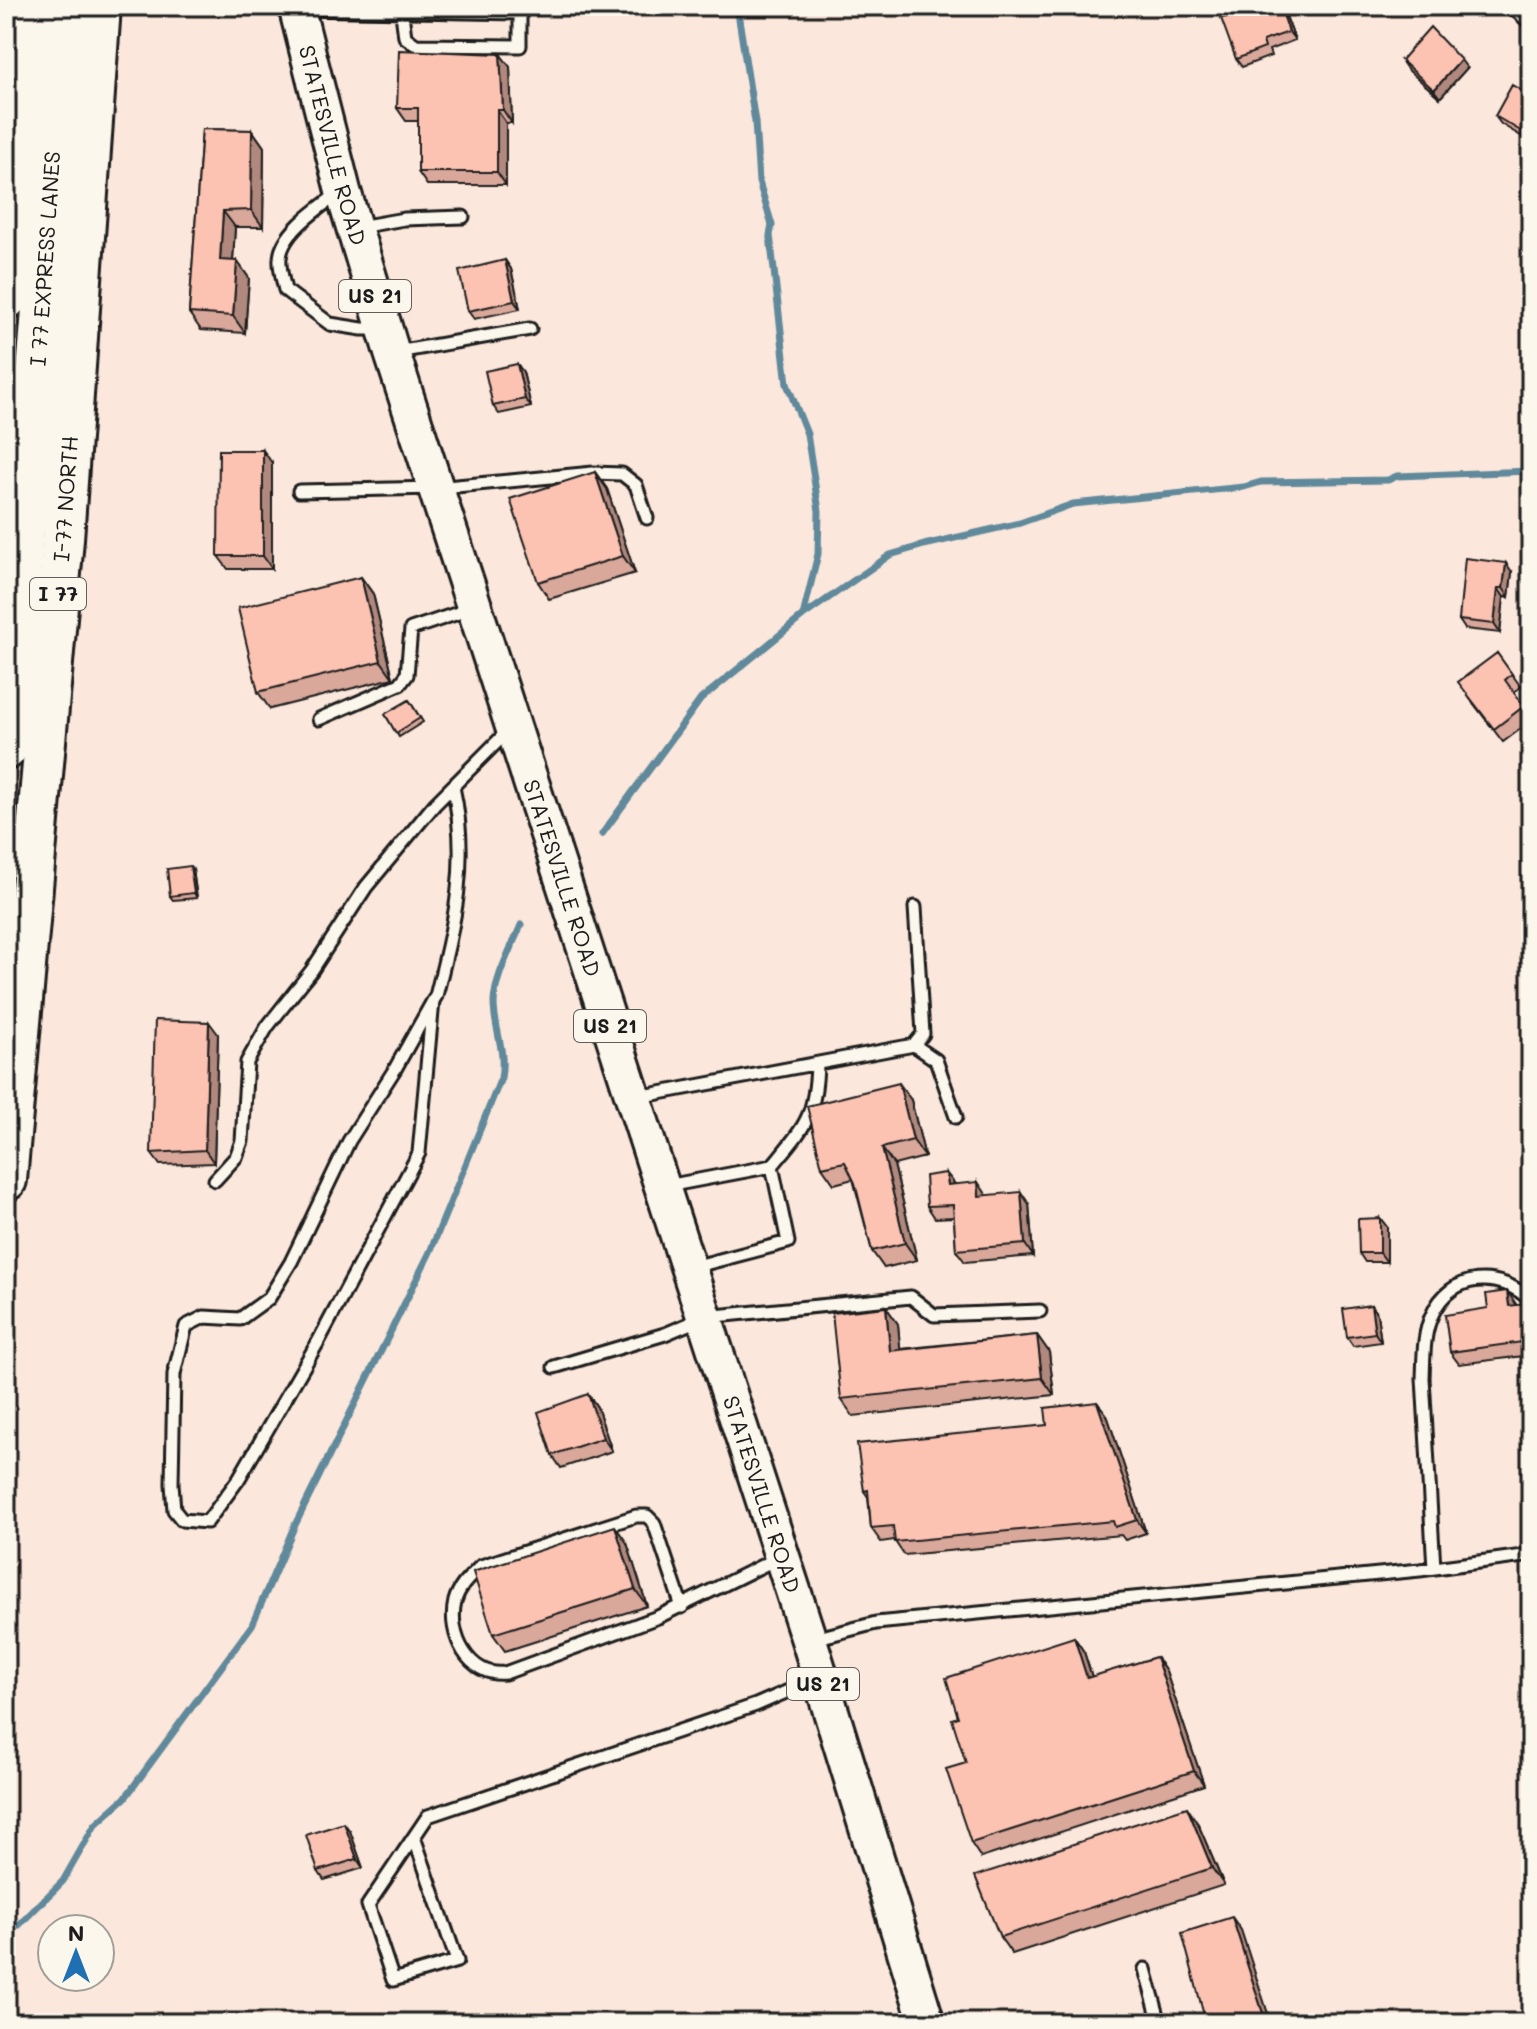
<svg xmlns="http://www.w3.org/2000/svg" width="1537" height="2029" viewBox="0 0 1537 2029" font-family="Mali,sans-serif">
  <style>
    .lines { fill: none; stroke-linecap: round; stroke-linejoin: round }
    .stream { stroke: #60899b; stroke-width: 7 }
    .lane-casing { stroke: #1c1c1c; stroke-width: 17 }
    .street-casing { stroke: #1c1c1c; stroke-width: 28 }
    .primary-casing { stroke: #1c1c1c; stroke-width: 40 }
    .highway-casing { stroke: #1c1c1c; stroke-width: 46 }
    .lane { stroke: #fbf7ec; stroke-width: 11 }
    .street { stroke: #fbf7ec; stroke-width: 22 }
    .primary { stroke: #fbf7ec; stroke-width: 34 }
    .highway { stroke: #fbf7ec; stroke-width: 40 }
    .wall { fill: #d9a89a; stroke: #1c1c1c; stroke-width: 2 }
    .shaded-wall { fill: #b0887d; stroke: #1c1c1c; stroke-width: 2 }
    .building { fill: #fcc3b3; stroke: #1c1c1c; stroke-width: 2 }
    .labels { text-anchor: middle; stroke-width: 7; stroke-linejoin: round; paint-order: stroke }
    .shield { fill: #fbf7ec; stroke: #5f5e5a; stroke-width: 2 }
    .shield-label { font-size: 20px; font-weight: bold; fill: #1c1c1c }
    .street-label { font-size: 22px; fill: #1c1c1c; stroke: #fbf7ec }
  </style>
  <rect width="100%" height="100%" fill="#fbe7db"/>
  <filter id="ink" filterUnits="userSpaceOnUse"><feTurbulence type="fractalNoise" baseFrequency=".0125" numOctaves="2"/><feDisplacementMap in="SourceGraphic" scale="16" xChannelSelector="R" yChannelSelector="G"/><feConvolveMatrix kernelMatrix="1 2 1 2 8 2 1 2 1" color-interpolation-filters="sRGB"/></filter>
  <g filter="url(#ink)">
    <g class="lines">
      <path class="stream" d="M 737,6 L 755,122 L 759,182 L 772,225 L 770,235 L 787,384 L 807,434 L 819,511 L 818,554 L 803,616
        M 602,834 L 701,699 L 803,616 L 890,555 L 924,545 L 1020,523 L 1073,504 L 1244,487 L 1261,482 L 1388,480 L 1397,476 L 1531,471
        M 19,1925 L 63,1881 L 95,1825 L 125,1798 L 252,1625 L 294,1527 L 430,1252 L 501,1078 C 506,1049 494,1029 494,1003 C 495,976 511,949 521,925"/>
      <defs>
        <path id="lane" d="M 301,9 L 520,13 L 520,46 L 416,45 L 405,37 L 401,6
          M 339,193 C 319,208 282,232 280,258 C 279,268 283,281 285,290 L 330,324 L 362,329 L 382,329
          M 359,227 L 404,219 L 463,217
          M 397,352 L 530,329
          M 299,491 L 436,488 L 593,473 L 622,474 L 636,485 L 647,518
          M 319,719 L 400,684 L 407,675 L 411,629 L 470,609
          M 433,1001 L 419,1153 L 318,1342 L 238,1480 L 207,1522 L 182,1520 L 174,1510 L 172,1484 L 174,1374 L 186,1326 L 204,1317 L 240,1319 L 269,1298 L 291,1262 L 349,1141 L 395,1069 L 433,1001 L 436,996 C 454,925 470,861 453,787
          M 914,1045 L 936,1060 L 956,1117
          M 638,1097 L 914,1045 L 923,1034 L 915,907
          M 772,1166 C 805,1126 815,1118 817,1065
          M 215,1180 L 236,1157 L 242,1141 L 247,1062 L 267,1027 L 312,970 L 366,887 L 435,804 L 509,730
          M 667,1186 L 772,1166 L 788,1242 L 693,1267
          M 554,1367 L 665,1334 L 705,1317 L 911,1297 L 934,1315 L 1040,1311
          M 1434,1568 L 1423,1378 C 1424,1357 1423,1334 1432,1315 C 1450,1272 1501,1270 1531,1301
          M 682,1607 L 654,1523 L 647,1516 L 636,1516 L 481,1566 C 470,1577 459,1586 455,1601 C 447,1635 469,1677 505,1673 L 658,1617 L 778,1558
          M 814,1639 L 876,1623 L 1420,1570 L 1531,1555
          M 414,1837 L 457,1961 L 393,1980 L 368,1905 L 428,1816 L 756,1705 L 816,1679
          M 1145,1969 L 1160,2023"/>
        <path id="street" d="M 1519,6 L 1531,16"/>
        <g id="primary">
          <path id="s1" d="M 296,6 L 343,191 L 392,353 L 809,1640 L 927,2023"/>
        </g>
        <g id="highway">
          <path d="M 6,299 L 26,6"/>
          <path id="s2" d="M 6,749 L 41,323 L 62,6"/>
          <path id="s3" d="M 6,1180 L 63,539 L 100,6"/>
        </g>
      </defs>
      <use href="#lane" class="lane-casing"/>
      <use href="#street" class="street-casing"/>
      <use href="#primary" class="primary-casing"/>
      <use href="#highway" class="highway-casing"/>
      <use href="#lane" class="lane"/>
      <use href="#street" class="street"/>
      <use href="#primary" class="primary"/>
      <use href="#highway" class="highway"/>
    </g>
    <path class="wall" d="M 1270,6 L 1281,6 L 1284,11 L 1295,40 L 1269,50 L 1271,56 L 1242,67 L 1236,59 L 1253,12 Z
      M 500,54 L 510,67 L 512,123 L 506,123 L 506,185 L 427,185 L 418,172 L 418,121 L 406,121 L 397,108 Z
      M 1401,60 L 1467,68 L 1440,98 L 1407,69 Z
      M 1531,96 L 1531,142 L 1501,124 L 1495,116 Z
      M 202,129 L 252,130 L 264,147 L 263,227 L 235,227 L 233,261 L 237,261 L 249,278 L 245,333 L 201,330 L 189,313 Z
      M 505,260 L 511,269 L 520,309 L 474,319 L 468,311 Z
      M 517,364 L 523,372 L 531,407 L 499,414 L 493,406 Z
      M 272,463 L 272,569 L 228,569 L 218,556 Z
      M 595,472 L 607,489 L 635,573 L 549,599 L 538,582 Z
      M 1512,572 L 1509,597 L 1504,597 L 1500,633 L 1465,629 L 1459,620 Z
      M 361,577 L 373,594 L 393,678 L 270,709 L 258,692 Z
      M 1497,653 L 1521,687 L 1514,692 L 1531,716 L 1531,721 L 1503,742 L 1467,695 Z
      M 409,700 L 423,722 L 399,737 L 385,714 Z
      M 193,870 L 197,898 L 173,900 L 170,896 Z
      M 218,1034 L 214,1163 L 160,1165 L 151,1153 Z
      M 911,1100 L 925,1157 L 894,1165 L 917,1260 L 884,1268 L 872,1251 L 853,1179 L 834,1184 L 822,1167 Z
      M 946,1173 L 954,1184 L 986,1195 L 1029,1204 L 1033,1256 L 965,1262 L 956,1250 L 954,1217 L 935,1218 L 927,1206 Z
      M 1380,1218 L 1387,1227 L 1387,1262 L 1365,1262 L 1359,1253 Z
      M 1507,1291 L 1516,1305 L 1531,1313 L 1531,1355 L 1459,1364 L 1450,1352 L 1488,1308 Z
      M 1371,1305 L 1377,1314 L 1381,1342 L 1353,1346 L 1347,1337 Z
      M 886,1307 L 898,1324 L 900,1349 L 1037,1335 L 1049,1352 L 1054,1395 L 853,1416 L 841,1399 Z
      M 588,1394 L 597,1407 L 612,1451 L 561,1468 L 552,1455 Z
      M 1097,1402 L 1107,1415 L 1146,1533 L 1125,1540 L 1121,1535 L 904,1555 L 894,1540 L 881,1542 L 871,1528 L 868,1497 L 864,1491 L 1047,1425 Z
      M 627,1543 L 647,1606 L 505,1651 L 493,1634 Z
      M 1074,1637 L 1084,1652 L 1092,1677 L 1156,1657 L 1166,1672 L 1204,1785 L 981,1858 L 971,1843 L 966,1763 L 958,1717 Z
      M 1198,1824 L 1224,1885 L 1012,1954 L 1000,1937 Z
      M 350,1831 L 363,1868 L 324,1880 L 318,1871 Z"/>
    <path class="shaded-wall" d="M 1280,6 L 1284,11 L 1295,40 L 1289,32 Z
      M 500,54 L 510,67 L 512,123 L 503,110 Z
      M 1461,60 L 1467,68 L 1440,98 L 1434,90 Z
      M 497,110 L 506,123 L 506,185 L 497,172 Z
      M 252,130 L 264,147 L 263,227 L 251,210 Z
      M 223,211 L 235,227 L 232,277 L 220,260 Z
      M 505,260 L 511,269 L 520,309 L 514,301 Z
      M 237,261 L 249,278 L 245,333 L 233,316 Z
      M 517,364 L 523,372 L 531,407 L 525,399 Z
      M 263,450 L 272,463 L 272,569 L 263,556 Z
      M 595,472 L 607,489 L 635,573 L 623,556 Z
      M 1506,563 L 1512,572 L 1509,597 L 1503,588 Z
      M 361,577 L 373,594 L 393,678 L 381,661 Z
      M 1498,588 L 1504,597 L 1500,633 L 1494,624 Z
      M 190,866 L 193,870 L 197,898 L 194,893 Z
      M 209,1022 L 218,1034 L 214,1163 L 205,1150 Z
      M 899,1083 L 911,1100 L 925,1157 L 913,1140 Z
      M 882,1148 L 894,1165 L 917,1260 L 905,1243 Z
      M 946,1173 L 955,1184 L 948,1185 Z
      M 978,1182 L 986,1194 L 987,1207 L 979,1196 Z
      M 1021,1192 L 1029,1204 L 1033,1256 L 1025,1244 Z
      M 1380,1218 L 1387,1227 L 1387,1262 L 1380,1253 Z
      M 1507,1291 L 1516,1304 L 1518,1319 L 1509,1306 Z
      M 1525,1304 L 1531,1313 L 1531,1343 L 1530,1341 Z
      M 1371,1305 L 1377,1314 L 1381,1342 L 1375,1333 Z
      M 886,1307 L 898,1324 L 902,1367 L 890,1351 Z
      M 1037,1335 L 1049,1352 L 1054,1395 L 1042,1378 Z
      M 588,1394 L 597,1407 L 612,1451 L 603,1438 Z
      M 1097,1402 L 1107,1415 L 1146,1533 L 1137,1520 Z
      M 615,1526 L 627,1543 L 647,1606 L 635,1589 Z
      M 1074,1637 L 1084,1652 L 1097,1693 L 1087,1678 Z
      M 1156,1657 L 1166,1672 L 1204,1785 L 1194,1771 Z
      M 1187,1807 L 1198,1824 L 1224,1885 L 1212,1868 Z
      M 344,1823 L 350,1831 L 363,1868 L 357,1859 Z
      M 1232,1917 L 1241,1930 L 1271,2023 L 1266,2023 Z"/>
    <path class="building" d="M 1270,6 L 1280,6 L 1289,32 L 1263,41 L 1265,48 L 1236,59 L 1221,18 L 1253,12 Z
      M 1430,27 L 1461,60 L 1434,90 L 1401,60 Z
      M 399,50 L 500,54 L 503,110 L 497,110 L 497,172 L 418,172 L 418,108 L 397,108 Z
      M 1512,85 L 1531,96 L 1531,137 L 1495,116 Z
      M 202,129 L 252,130 L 251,210 L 223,211 L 220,260 L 237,261 L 233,316 L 189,313 Z
      M 505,260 L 514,301 L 468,311 L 459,271 Z
      M 517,364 L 525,399 L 493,406 L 485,371 Z
      M 219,450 L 263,450 L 263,556 L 218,556 Z
      M 595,472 L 623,556 L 538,582 L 510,499 Z
      M 1465,558 L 1506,563 L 1503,588 L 1498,588 L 1494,624 L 1459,620 Z
      M 361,577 L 381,661 L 258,692 L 238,608 Z
      M 1497,653 L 1512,674 L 1505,680 L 1524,706 L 1494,729 L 1458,682 Z
      M 409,700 L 420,718 L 396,733 L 385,714 Z
      M 190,866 L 194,893 L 170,896 L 167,869 Z
      M 155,1020 L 209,1022 L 205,1150 L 151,1153 Z
      M 899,1083 L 913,1140 L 882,1148 L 905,1243 L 872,1251 L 855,1183 L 845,1162 L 822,1167 L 807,1106 Z
      M 946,1173 L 948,1185 L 978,1182 L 979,1196 L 1021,1192 L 1025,1244 L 956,1250 L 953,1205 L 927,1206 L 925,1176 Z
      M 1380,1218 L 1380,1253 L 1359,1253 L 1358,1219 Z
      M 1507,1291 L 1509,1306 L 1525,1304 L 1530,1341 L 1450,1352 L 1445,1315 L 1488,1308 L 1486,1294 Z
      M 1371,1305 L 1375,1333 L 1347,1337 L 1343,1309 Z
      M 886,1307 L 890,1351 L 1037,1335 L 1042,1378 L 841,1399 L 832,1313 Z
      M 588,1394 L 603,1438 L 552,1455 L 538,1412 Z
      M 1097,1402 L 1137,1520 L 1115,1527 L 1113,1521 L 895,1542 L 893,1526 L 871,1528 L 868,1490 L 864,1491 L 857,1444 L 1047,1425 L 1045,1408 Z
      M 615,1526 L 635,1589 L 493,1634 L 473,1572 Z
      M 1074,1637 L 1087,1678 L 1156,1657 L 1194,1771 L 971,1843 L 946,1769 L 966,1763 L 952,1719 L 958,1717 L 946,1678 Z
      M 1187,1807 L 1212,1868 L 1000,1937 L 975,1876 Z
      M 344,1823 L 357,1859 L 318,1871 L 306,1835 Z
      M 1232,1917 L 1266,2023 L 1206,2023 L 1182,1933 Z"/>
  </g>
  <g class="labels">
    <g class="shield">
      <rect x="339" y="280" width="72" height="32" rx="6"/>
      <rect x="30" y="578" width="56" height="32" rx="6"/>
      <rect x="574" y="1010" width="72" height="32" rx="6"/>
      <rect x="787" y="1668" width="72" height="32" rx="6"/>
    </g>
    <g class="shield-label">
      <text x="375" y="303">US 21</text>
      <text x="58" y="601">I 77</text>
      <text x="610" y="1033">US 21</text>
      <text x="823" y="1691">US 21</text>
    </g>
    <g class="street-label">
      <text dy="8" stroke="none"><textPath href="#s1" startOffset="144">STATESVILLE ROAD</textPath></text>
      <text dy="8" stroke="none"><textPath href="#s2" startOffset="492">I 77 EXPRESS LANES</textPath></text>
      <text dy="8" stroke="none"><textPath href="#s3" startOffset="684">I-77 NORTH</textPath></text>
      <text dy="8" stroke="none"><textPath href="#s1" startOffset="912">STATESVILLE ROAD</textPath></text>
      <text dy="8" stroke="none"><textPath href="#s1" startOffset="1560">STATESVILLE ROAD</textPath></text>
    </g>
  </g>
  <rect width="1537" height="2029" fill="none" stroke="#fbf7ec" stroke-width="32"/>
  <rect x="16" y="16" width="1505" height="1997" fill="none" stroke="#1c1c1c" stroke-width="3" filter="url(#ink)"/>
  <g transform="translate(76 1953)"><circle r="38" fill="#fbf7ec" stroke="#a29f99" stroke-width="2"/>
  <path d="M0-6L14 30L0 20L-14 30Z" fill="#1f6fb2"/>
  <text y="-12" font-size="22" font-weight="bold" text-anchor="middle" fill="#1c1c1c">N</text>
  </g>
</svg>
